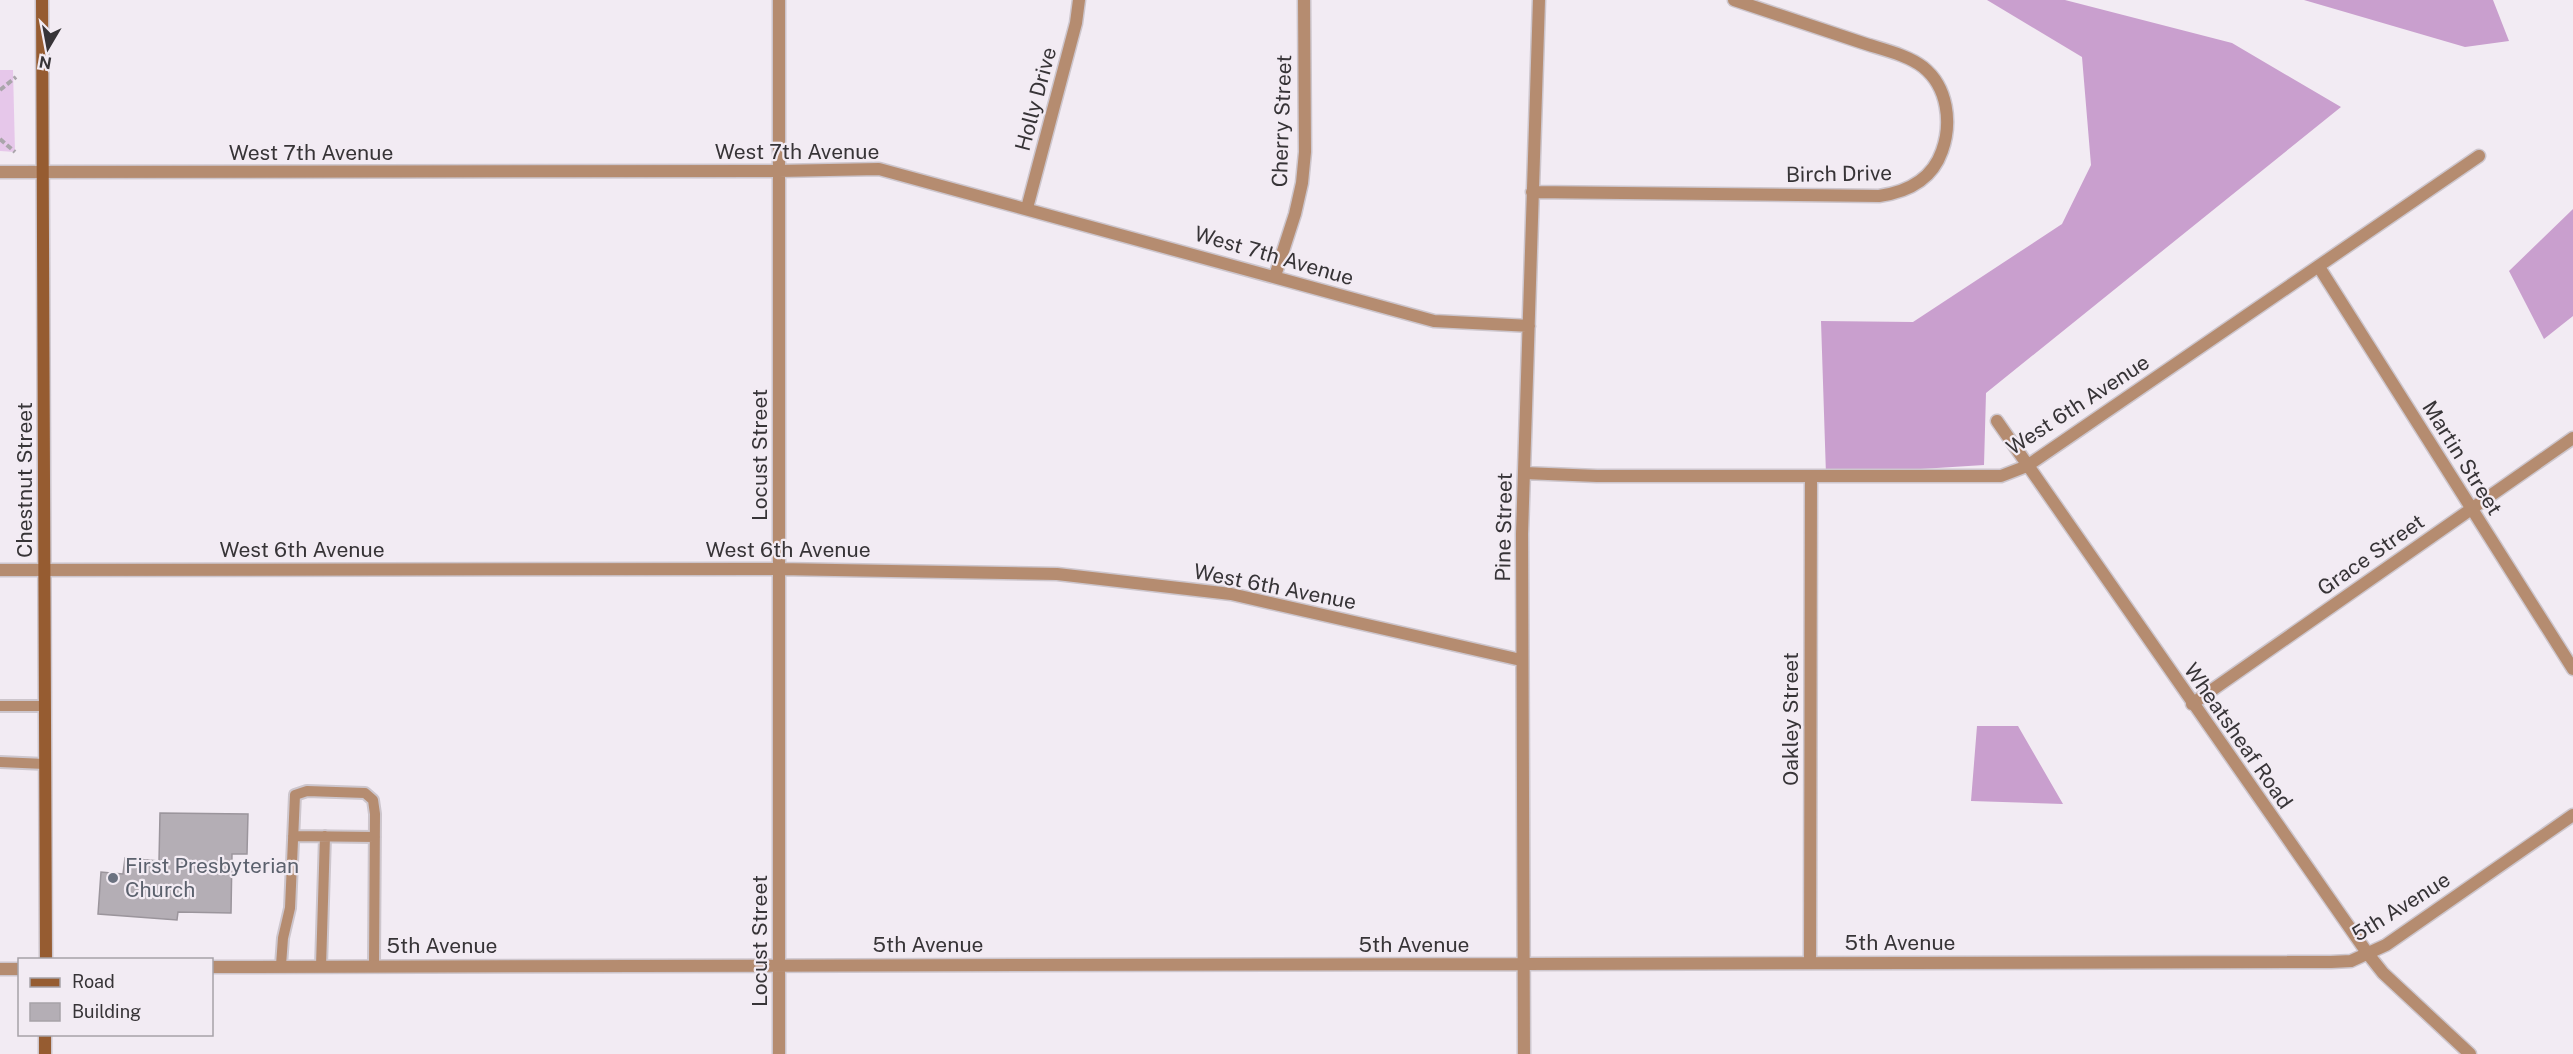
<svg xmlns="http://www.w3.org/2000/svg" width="2573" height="1054" viewBox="0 0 2573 1054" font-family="'Public Sans',sans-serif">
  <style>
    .green { fill: #e6c7ea }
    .forest { fill: #c99fce }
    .building { fill: #b4aeb5; stroke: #9b959c; stroke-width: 1.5 }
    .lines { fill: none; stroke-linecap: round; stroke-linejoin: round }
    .lane-casing { stroke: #cdc6cd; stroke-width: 14 }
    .street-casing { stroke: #cdc6cd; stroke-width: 15 }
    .secondary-casing { stroke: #cdc6cd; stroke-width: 15 }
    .path { stroke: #aaa5ab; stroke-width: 4; stroke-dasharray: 6 3; stroke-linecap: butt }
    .lane { stroke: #b58c70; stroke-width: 10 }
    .street { stroke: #b58c70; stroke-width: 12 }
    .secondary { stroke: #965c31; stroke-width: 12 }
    .worship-dot { fill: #6b7280; stroke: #f2ebf3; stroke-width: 2 }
    .labels { text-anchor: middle; stroke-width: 4.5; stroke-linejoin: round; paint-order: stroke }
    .street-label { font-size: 21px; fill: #373437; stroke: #f2ebf3 }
    .worship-label { font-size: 21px; fill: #5b616d; stroke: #f2ebf3; text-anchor: start }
  </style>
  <rect width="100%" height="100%" fill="#f2ebf3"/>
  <path class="green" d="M 0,70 L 13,70 L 15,152 L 0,151 Z"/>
  <path class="forest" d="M 1987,0 L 2065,0 L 2232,43 L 2341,107 L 1986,393 L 1984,465 L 1826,475 L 1821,321 L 1913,322 L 2062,224 L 2091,165 L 2082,57 Z
    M 2304,0 L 2493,0 L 2509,41 L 2465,47 Z
    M 2573,209 L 2573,316 L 2544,339 L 2509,271 Z
    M 1977,726 L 2018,726 L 2063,804 L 1971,801 Z"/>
  <path class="building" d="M 160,813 L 248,814 L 247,854 L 232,854 L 231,913 L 178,912 L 177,920 L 98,914 L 101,872 L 123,874 L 125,858 L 159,861 Z"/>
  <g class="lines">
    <defs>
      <path id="lane" d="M 0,706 L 45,706
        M 0,762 L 45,764
        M 293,836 L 375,837
        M 281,965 L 283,938 L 290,908 L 295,795 L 307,791 L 365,793 L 373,800 L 375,814 L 374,965
        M 321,966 L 325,836"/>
      <path id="street" d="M 0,172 L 779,171 L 879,169 L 1434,321 L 1529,326
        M 1532,192 L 1879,196 C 1907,192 1932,180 1942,151 C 1952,123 1948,87 1923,67 C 1906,54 1880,49 1860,42 C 1818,28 1776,14 1734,0
        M 1027,208 L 1076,23 L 1079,0
        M 2319,267 L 2573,669
        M 1275,276 L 1295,214 L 1302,183 L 1305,152 L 1304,0
        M 1997,421 L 2368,954 L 2383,973 L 2470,1054
        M 1524,473 L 1597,476 L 2001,476 L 2027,466 L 2479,156
        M 0,570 L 779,569 L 1057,574 L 1231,594 L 1521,660
        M 2192,704 L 2573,438
        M 1810,963 L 1811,476
        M 212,967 L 2331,962 L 2351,961 L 2386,945 L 2573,815
        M 0,969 L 20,969
        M 779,1054 L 779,0
        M 1524,1054 L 1522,534 L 1539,0"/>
      <path id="secondary" d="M 42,0 L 46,960
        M 45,1054 L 45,1034"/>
    </defs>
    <use href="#lane" class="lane-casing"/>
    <use href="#street" class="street-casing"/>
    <use href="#secondary" class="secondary-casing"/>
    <path class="path" d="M 0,90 L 16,77
      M 0,139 L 15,152"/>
    <use href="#lane" class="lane"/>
    <use href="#street" class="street"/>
    <use href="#secondary" class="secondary"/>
  </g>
  <circle class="worship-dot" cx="113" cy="878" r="6"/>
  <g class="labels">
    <g class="street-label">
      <text transform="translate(1036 99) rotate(-75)" y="7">Holly Drive</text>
      <text transform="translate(1282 121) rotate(-88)" y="7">Cherry Street</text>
      <text x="797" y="159">West 7th Avenue</text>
      <text x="311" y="160">West 7th Avenue</text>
      <text transform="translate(1839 174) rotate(-1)" y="7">Birch Drive</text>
      <text transform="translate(1274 256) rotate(16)" y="7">West 7th Avenue</text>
      <text transform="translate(2078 405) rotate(-33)" y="7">West 6th Avenue</text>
      <text transform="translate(760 455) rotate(-90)" y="7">Locust Street</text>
      <text transform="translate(2462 458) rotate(58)" y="7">Martin Street</text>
      <text transform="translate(25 480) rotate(-90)" y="7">Chestnut Street</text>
      <text transform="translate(1504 527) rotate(-89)" y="7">Pine Street</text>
      <text x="302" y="557">West 6th Avenue</text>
      <text x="788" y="557">West 6th Avenue</text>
      <text transform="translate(2371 555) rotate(-35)" y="7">Grace Street</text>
      <text transform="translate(1275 587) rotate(11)" y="7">West 6th Avenue</text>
      <text transform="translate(1791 719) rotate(-90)" y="7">Oakley Street</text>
      <text transform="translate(2238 736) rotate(55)" y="7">Wheatsheaf Road</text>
      <text transform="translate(2401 907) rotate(-32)" y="7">5th Avenue</text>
      <text transform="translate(760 941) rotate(-90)" y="7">Locust Street</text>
      <text x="1900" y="950">5th Avenue</text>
      <text x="928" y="952">5th Avenue</text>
      <text x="1414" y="952">5th Avenue</text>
      <text x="442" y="953">5th Avenue</text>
    </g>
    <g class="worship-label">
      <text x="125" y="873">First Presbyterian<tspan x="125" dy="24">Church</tspan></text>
    </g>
  </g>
  <rect x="18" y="958" width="195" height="78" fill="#f2ebf3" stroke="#a7a2a8" stroke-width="1.5"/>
  <rect x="30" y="978" width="30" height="9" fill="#965c31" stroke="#a7a2a8" stroke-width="1.5"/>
  <text x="72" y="988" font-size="18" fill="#373437">Road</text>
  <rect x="30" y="1003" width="30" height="18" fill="#b4aeb5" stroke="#a7a2a8" stroke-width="1.5"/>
  <text x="72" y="1018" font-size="18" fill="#373437">Building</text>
  <g transform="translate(48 48) rotate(190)" stroke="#f2ebf3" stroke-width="4.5" paint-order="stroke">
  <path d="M0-4.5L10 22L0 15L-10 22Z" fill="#373437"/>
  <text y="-9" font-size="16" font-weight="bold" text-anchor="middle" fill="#373437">N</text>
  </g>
</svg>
